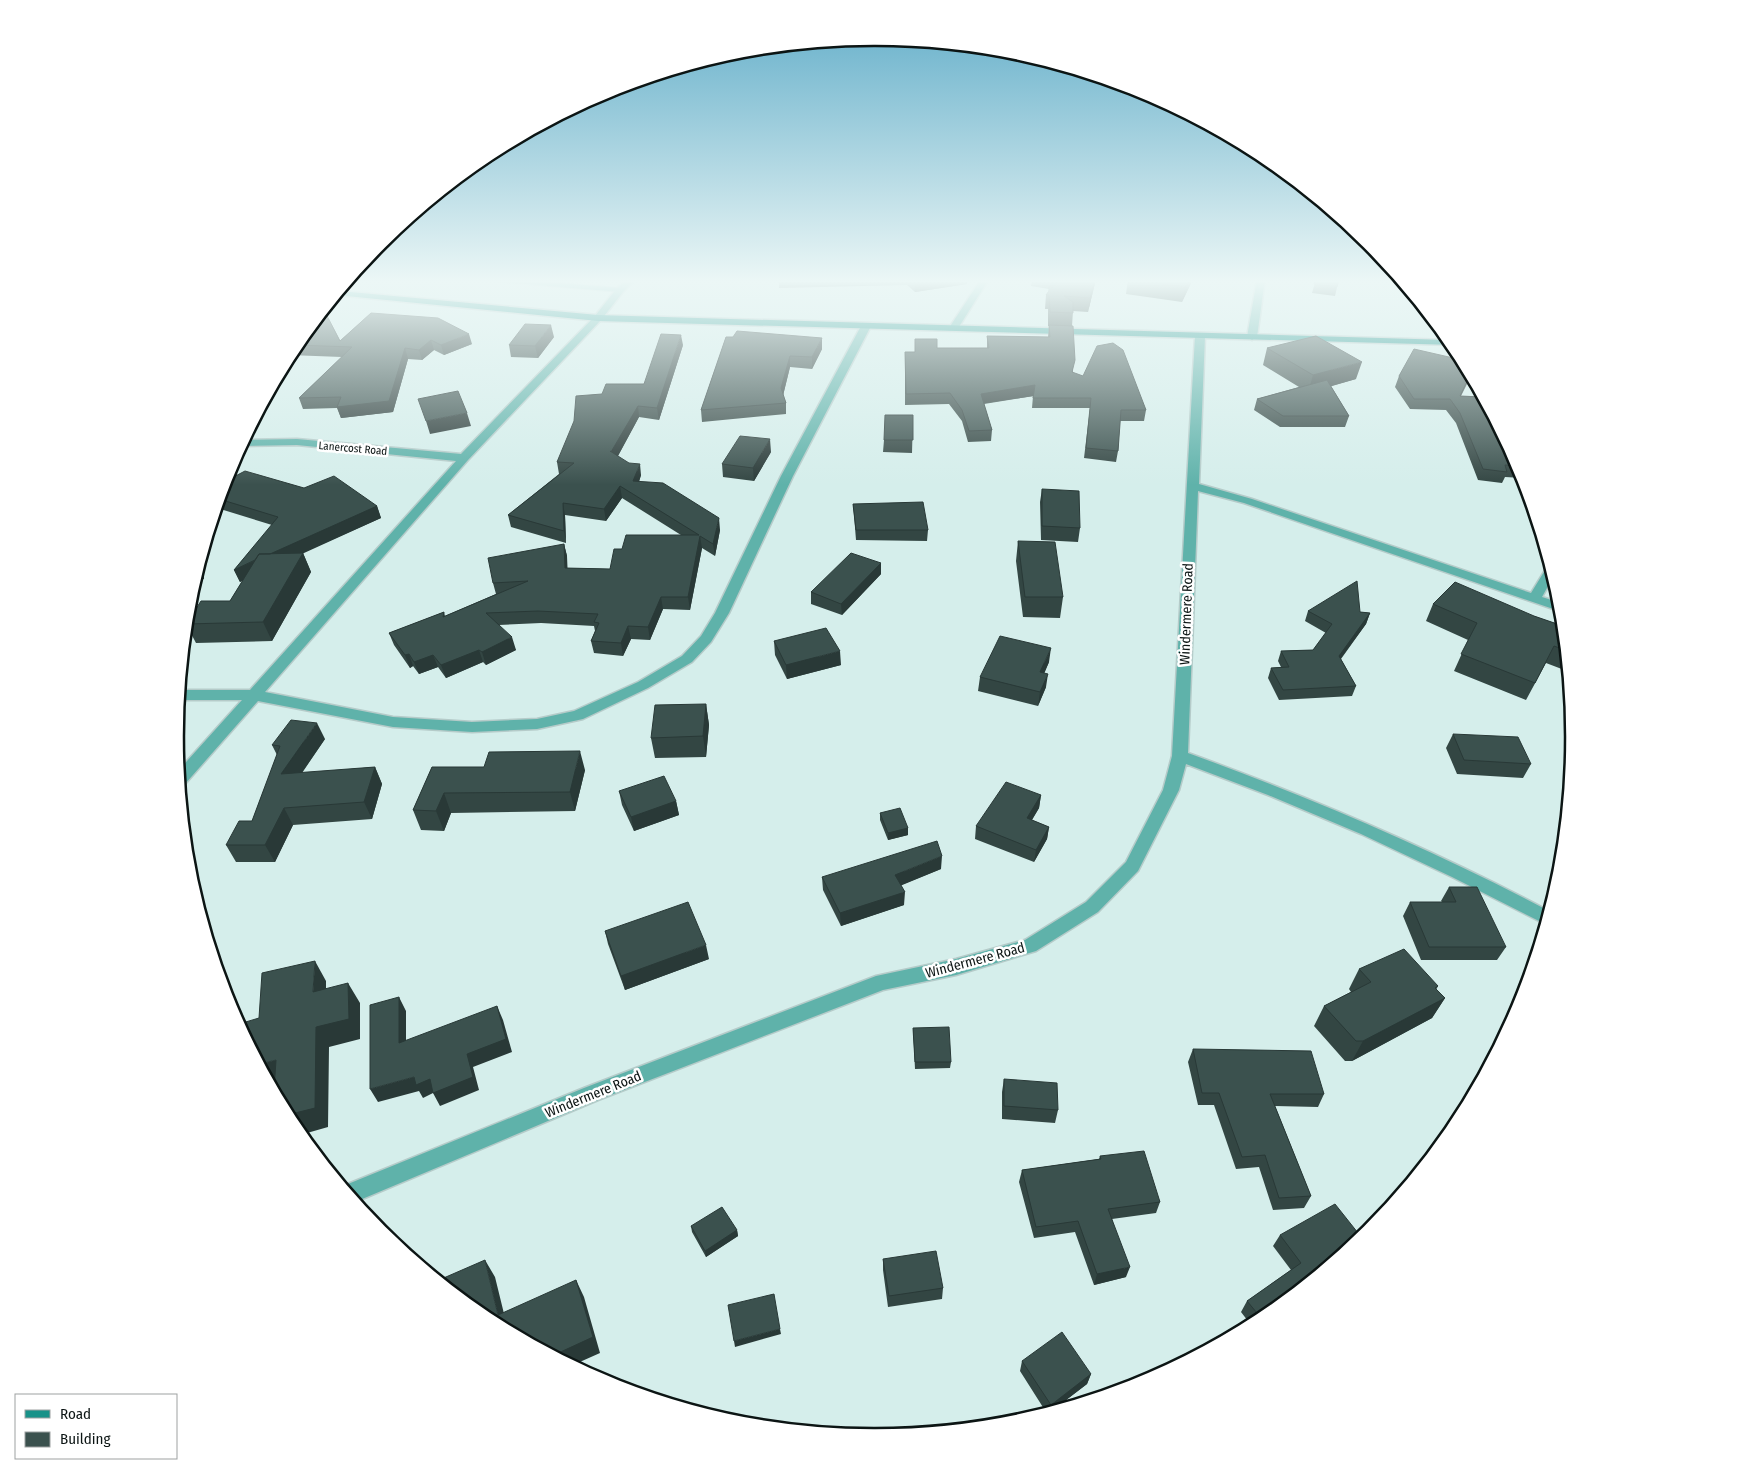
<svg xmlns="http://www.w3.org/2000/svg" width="1749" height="1474" viewBox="0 0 1749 1474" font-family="'Fira Sans Condensed',sans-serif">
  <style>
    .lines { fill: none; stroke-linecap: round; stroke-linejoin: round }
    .lane-casing { stroke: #b5cbc9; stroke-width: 2 }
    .street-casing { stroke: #b5cbc9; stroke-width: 3 }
    .secondary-casing { stroke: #b5cbc9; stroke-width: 3 }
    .lane { fill: #5fb2aa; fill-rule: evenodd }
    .street { fill: #5fb2aa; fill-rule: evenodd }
    .secondary { fill: #189289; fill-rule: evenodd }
    .wall { fill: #334643 }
    .shaded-wall { fill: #293937 }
    .building { fill: #3b514e; stroke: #293937 }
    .labels { text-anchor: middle; stroke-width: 5; stroke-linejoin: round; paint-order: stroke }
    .far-street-label { font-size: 11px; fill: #0c1514; stroke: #fff }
    .street-label { font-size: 14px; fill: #0c1514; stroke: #fff }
    .rim { fill: none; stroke: #0c1514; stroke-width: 2.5 }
  </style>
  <rect width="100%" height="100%" fill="#d5eeeb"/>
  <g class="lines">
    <defs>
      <path id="lane" d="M 486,279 L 514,279 L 620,288 L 624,290 L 620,292 L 490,281 Z"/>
      <path id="street" d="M 627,279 L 636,279 L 623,292 L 601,320 L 468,460 L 265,692 L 393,717 L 472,722 L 537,719 L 574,711 L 638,682 L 682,656 L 701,636 L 715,613 L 781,476 L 861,326 L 863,324 L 869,324 L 871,326 L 793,476 L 729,613 L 711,642 L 692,662 L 648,688 L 583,719 L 537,729 L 472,732 L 393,727 L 258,701 L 185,784 L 180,785 L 178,771 L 242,700 L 179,700 L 180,690 L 250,690 L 456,461 L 297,445 L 241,446 L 244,440 L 297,439 L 461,454 L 595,316 L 617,288 Z
        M 981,279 L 989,279 L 957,330 L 951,330 L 949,328 Z
        M 1257,279 L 1265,279 L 1257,337 L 1252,340 L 1247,337 Z
        M 1200,333 L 1205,336 L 1199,484 L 1252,499 L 1531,593 L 1547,567 L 1550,566 L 1553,577 L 1542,597 L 1561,603 L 1562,612 L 1244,503 L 1198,491 L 1188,753 C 1312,798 1432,849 1549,911 L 1545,924 L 1452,877 L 1361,834 L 1268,795 L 1186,764 L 1179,790 L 1138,871 L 1098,912 L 1036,951 L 956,975 L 883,990 L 598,1100 L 355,1202 L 343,1186 L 584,1088 L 876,976 L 956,959 L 1025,940 L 1086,902 L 1126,862 L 1163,790 L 1172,756 L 1195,336 Z"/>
      <path id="secondary" d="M 340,291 L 598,315 L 1449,340 L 1454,345 L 598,321 L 336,295 Z"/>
    </defs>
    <use href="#lane" class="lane-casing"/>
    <use href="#street" class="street-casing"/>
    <use href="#secondary" class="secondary-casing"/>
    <use href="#lane" class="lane"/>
    <use href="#street" class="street"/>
    <use href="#secondary" class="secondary"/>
  </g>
  <path class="wall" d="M 726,279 L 967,279 L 967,284 L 915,292 L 907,285 L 779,288 L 779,281 L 726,281 Z
    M 1032,279 L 1096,279 L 1088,312 L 1073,311 L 1072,326 L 1073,373 L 1146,410 L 1144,421 L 1120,421 L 1118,451 L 1116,462 L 1084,458 L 1090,408 L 1032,408 L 1033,396 L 984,404 L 992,430 L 991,441 L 968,442 L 962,421 L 949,404 L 905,405 L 905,352 L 915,352 L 915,339 L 937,348 L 987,348 L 987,336 L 1048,337 L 1049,326 L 1048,326 L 1048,309 L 1045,309 L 1046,295 L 1048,292 L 1049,289 L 1031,286 Z
    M 1128,279 L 1193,279 L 1182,302 L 1126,294 Z
    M 1316,279 L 1339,279 L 1335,296 L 1312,293 Z
    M 324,310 L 340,341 L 371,313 L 472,344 L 444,355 L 434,350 L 422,360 L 408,359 L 393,412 L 341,418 L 337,408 L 303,409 L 299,398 L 342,357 L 289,355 L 293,348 Z
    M 554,337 L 538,358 L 511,357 L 509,345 Z
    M 726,337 L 822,349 L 812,369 L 790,367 L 783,395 L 786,403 L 786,414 L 702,422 L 701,410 Z
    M 683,345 L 659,420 L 639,417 L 618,456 L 641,475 L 639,482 L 720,530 L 715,556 L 702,548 L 690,610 L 663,609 L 650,640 L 631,639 L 623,656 L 594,653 L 591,641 L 595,631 L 594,626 L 541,623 L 499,625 L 516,650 L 486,665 L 483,662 L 446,678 L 438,667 L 419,674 L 413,666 L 410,668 L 394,645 L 389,633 L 444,612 L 445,616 L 496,594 L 493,583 L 564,544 L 567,556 L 567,568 L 610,569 L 622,549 L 681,535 L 622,498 L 606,521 L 565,515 L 566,543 L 511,527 L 508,515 L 559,474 L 557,462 L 602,394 L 644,384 Z
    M 1267,348 L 1356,379 L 1331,386 L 1349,416 L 1345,427 L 1280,427 L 1254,410 L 1257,399 L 1299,387 L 1263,365 Z
    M 1462,360 L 1471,376 L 1461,396 L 1482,397 L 1521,470 L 1523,478 L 1505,477 L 1502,483 L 1478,480 L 1456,423 L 1446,410 L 1410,409 L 1395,387 L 1399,376 Z
    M 913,415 L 912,453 L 883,452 L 884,440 Z
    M 771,452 L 754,481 L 723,477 L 722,464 Z
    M 224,482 L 304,488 L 377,506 L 381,518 L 302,553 L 303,553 L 311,572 L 272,641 L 196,643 L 186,624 L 230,601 L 243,580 L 240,582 L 234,570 L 272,525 L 217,508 Z
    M 1042,489 L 1080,528 L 1078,542 L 1041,540 L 1040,502 Z
    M 853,504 L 928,530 L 927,541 L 856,540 L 854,515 Z
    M 1018,541 L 1063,597 L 1060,618 L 1023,617 L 1016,561 Z
    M 201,559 L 203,564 L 204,579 L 195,580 Z
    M 881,563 L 881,574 L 842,615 L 811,604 L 811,592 Z
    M 1433,604 L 1534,616 L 1563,626 L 1567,671 L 1546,663 L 1526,700 L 1454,671 L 1468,640 L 1426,621 Z
    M 1308,611 L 1360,612 L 1370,613 L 1366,624 L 1341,659 L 1356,686 L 1352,696 L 1279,700 L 1268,678 L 1271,668 L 1281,667 L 1278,661 L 1281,651 L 1313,650 L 1326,633 L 1305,621 Z
    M 774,641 L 841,665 L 787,679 L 775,655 Z
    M 1049,662 L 1044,673 L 1046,687 L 1038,706 L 978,691 L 980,677 Z
    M 706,704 L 709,725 L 706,757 L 655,758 L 651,738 Z
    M 1453,734 L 1531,764 L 1523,778 L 1457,774 L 1446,748 Z
    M 325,739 L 302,773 L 375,767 L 382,784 L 372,819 L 293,825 L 275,862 L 236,862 L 226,845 L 252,821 L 277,755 L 272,745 Z
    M 432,767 L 585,770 L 575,811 L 451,813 L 444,831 L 421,830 L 413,810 Z
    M 619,791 L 676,801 L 679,815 L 634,831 L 622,805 Z
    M 1041,795 L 1039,808 L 1032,820 L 1049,827 L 1047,839 L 1034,862 L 975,839 L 976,826 Z
    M 880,813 L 908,828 L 908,835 L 888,840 L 880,820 Z
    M 941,869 L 901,885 L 904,905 L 841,926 L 823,890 L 822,877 Z
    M 1449,887 L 1506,947 L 1497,960 L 1421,960 L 1403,916 L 1410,902 L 1442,902 L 1441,901 Z
    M 605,931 L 709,959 L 625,990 L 608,944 Z
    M 1359,969 L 1438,986 L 1436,990 L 1445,998 L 1432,1018 L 1352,1061 L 1345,1061 L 1314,1026 L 1324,1006 L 1351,992 L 1349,989 Z
    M 913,1028 L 951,1062 L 950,1068 L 915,1069 Z
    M 1193,1049 L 1324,1094 L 1318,1107 L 1275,1106 L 1311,1196 L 1304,1208 L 1273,1210 L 1259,1167 L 1236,1169 L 1214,1105 L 1198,1105 L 1188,1062 Z
    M 1004,1079 L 1058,1110 L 1055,1123 L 1002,1119 L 1002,1092 Z
    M 1100,1156 L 1160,1202 L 1156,1213 L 1112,1219 L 1126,1277 L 1094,1285 L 1075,1232 L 1034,1238 L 1019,1182 L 1022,1170 L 1099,1159 Z
    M 691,1226 L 737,1230 L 738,1236 L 706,1257 L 692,1232 Z
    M 1280,1235 L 1362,1238 L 1263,1319 L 1251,1325 L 1241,1312 L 1247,1301 L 1291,1270 L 1273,1246 Z
    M 883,1259 L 943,1288 L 942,1299 L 888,1307 L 883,1270 Z
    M 1022,1361 L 1091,1374 L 1087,1384 L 1053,1410 L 1046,1412 L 1020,1371 Z"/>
  <path class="shaded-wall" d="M 945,279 L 967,279 L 967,284 L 915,292 L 915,283 Z
    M 1095,279 L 1096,279 L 1088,312 L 1090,298 Z
    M 1189,279 L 1193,279 L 1182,302 L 1185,287 Z
    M 551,325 L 554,337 L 538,358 L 535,346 Z
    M 469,334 L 472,344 L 444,355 L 441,345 Z
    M 681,335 L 683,345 L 659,420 L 657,408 Z
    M 822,338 L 822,349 L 812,369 L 812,357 Z
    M 431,340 L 434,350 L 422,360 L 419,350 Z
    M 405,348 L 408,359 L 393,412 L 341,418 L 337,407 Z
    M 790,356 L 790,367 L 782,400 L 781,388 Z
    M 1362,362 L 1356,379 L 1308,393 L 1313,375 Z
    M 1035,385 L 1034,396 L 980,404 L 981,394 Z
    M 638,406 L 639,417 L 614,463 L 611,452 Z
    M 467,413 L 471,426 L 430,434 L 426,421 Z
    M 770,439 L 771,452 L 754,481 L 753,468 Z
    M 640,464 L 641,475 L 635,493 L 633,481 Z
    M 620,486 L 622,498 L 606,521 L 604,509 Z
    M 563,503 L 565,515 L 566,543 L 564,531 Z
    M 377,506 L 381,518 L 240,582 L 234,570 Z
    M 719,518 L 720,530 L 715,556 L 713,544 Z
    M 700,536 L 702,548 L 690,610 L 688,597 Z
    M 564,544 L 567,556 L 568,580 L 565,568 Z
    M 303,553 L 311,572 L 272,641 L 263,622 Z
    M 201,559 L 203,564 L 204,579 L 198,569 Z
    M 881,563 L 881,574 L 842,615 L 841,604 Z
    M 661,597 L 663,609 L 650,640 L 648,627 Z
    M 1370,613 L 1366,624 L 1335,666 L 1339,656 Z
    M 628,626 L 631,639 L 623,656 L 621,643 Z
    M 512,637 L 516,650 L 486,665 L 482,652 Z
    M 1051,648 L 1049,662 L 1039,686 L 1040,672 Z
    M 479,650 L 483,662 L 446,678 L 441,665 Z
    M 840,651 L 841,665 L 787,679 L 786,665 Z
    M 409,654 L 413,666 L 410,668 L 405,655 Z
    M 433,655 L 438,667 L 419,674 L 414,662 Z
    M 1048,674 L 1046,687 L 1038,706 L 1040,692 Z
    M 706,704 L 709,725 L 706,757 L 703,736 Z
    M 317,723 L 325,739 L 289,791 L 281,774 Z
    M 580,751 L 585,770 L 575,811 L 570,792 Z
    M 375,767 L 382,784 L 372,819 L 364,802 Z
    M 444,793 L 451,813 L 444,831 L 436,811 Z
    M 1041,795 L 1039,808 L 1025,831 L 1027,818 Z
    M 676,801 L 679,815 L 634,831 L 631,817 Z
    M 284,808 L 293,825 L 275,862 L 265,845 Z
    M 1049,827 L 1047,839 L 1034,862 L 1036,850 Z
    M 908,828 L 908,835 L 888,840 L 888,833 Z
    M 942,856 L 941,869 L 895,888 L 895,875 Z
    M 905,892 L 904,905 L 841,926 L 840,913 Z
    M 706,945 L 709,959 L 625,990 L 621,976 Z
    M 315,961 L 326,981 L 326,1012 L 313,992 Z
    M 348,983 L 360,1003 L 360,1039 L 329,1047 L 328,1127 L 300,1135 L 293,1125 L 287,1115 L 316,1027 Z
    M 399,997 L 406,1011 L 406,1056 L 399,1043 Z
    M 1445,998 L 1432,1018 L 1352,1061 L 1363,1041 Z
    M 497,1006 L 503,1020 L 512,1052 L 473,1067 L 479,1090 L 440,1106 L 433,1093 L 423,1098 L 419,1091 L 378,1102 L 370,1089 L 414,1077 L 430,1079 L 467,1054 Z
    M 276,1060 L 289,1080 L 271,1085 L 260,1064 Z
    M 737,1230 L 738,1236 L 706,1257 L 705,1251 Z
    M 485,1260 L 495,1277 L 508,1330 L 498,1315 Z
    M 1130,1267 L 1126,1277 L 1094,1285 L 1097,1274 Z
    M 576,1280 L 584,1297 L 600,1353 L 573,1365 L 554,1355 Z
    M 780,1329 L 781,1334 L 735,1347 L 734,1341 Z
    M 1091,1374 L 1087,1384 L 1053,1410 L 1049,1412 L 1051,1405 Z"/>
  <path class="building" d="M 910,279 L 945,279 L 915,283 Z
    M 1059,279 L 1095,279 L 1090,298 L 1064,296 L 1073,302 L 1073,313 L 1050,312 L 1049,295 L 1046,295 L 1049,291 L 1049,286 L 1052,288 Z
    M 1128,279 L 1189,279 L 1185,287 Z
    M 1316,279 L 1339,279 L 1337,287 L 1314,284 Z
    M 324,310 L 340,341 L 371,313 L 438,318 L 469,334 L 441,345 L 431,340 L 419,350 L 405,348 L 389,401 L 337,407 L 341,397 L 299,398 L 352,347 L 296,345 Z
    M 525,324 L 551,325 L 535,346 L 509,345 Z
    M 1049,325 L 1073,326 L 1075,360 L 1072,372 L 1083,376 L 1097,346 L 1113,343 L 1123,350 L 1146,410 L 1121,410 L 1118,451 L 1086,448 L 1091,398 L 1033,398 L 1035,385 L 981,394 L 992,430 L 969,431 L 962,410 L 950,393 L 906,394 L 905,352 L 915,352 L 915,339 L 937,339 L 937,348 L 989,348 L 987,336 L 1050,337 Z
    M 737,331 L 822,338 L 812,357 L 790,356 L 781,388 L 786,403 L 701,410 L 726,337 L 733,337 Z
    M 661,334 L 681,335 L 657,408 L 638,406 L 611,452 L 610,451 L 629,463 L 640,464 L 633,481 L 663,483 L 719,518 L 713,544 L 700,536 L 688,597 L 661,597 L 648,627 L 628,626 L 621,643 L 591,641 L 599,623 L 594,622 L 598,614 L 538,611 L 486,613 L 512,637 L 482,652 L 479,650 L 441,665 L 433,655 L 414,662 L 409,654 L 405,655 L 389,633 L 444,612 L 443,617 L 528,581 L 493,583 L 488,558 L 564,544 L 565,568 L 610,569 L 614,549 L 622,549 L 626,535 L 699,535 L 620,486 L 604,509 L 563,503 L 564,531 L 508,515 L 574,463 L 557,462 L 574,421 L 576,396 L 602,394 L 606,384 L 644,384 Z
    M 1316,336 L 1362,362 L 1313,375 L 1267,348 Z
    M 1414,349 L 1462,360 L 1470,375 L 1460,396 L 1482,397 L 1519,466 L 1505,465 L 1507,472 L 1483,469 L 1460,413 L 1450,399 L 1414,399 L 1399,376 Z
    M 1327,380 L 1349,416 L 1283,416 L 1257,399 Z
    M 458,391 L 467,413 L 426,421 L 418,399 Z
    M 885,415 L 913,415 L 913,440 L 884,440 Z
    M 740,436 L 770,439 L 753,468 L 722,464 Z
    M 245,471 L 304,488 L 334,476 L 377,506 L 270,554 L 259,554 L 255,560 L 234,570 L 278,517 L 219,499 L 224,482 Z
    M 1042,489 L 1079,491 L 1080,528 L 1042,526 Z
    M 923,502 L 928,530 L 856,530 L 853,504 Z
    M 1018,541 L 1055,542 L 1063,597 L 1025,597 Z
    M 303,553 L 263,622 L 186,624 L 201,601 L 230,601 L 259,554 Z
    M 851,553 L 881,563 L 841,604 L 811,592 Z
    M 1357,581 L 1360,612 L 1370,613 L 1339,656 L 1356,686 L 1283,690 L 1271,668 L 1289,667 L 1281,651 L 1313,650 L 1332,624 L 1308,611 Z
    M 1455,582 L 1534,616 L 1563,626 L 1565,650 L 1554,646 L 1535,683 L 1461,654 L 1477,623 L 1433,604 Z
    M 826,628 L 840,651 L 786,665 L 774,641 Z
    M 1000,636 L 1051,648 L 1040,672 L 1048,674 L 1040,692 L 980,677 Z
    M 706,704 L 703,736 L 651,738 L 655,705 Z
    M 291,720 L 317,723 L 281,774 L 375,767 L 364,802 L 284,808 L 265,845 L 226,845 L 239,821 L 252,821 L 280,746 L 272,745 Z
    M 1453,734 L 1518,737 L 1531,764 L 1464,760 Z
    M 580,751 L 570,792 L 444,793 L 436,811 L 413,810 L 432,767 L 484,767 L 489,752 Z
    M 664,776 L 676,801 L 631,817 L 619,791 Z
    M 1006,782 L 1041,795 L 1027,818 L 1049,827 L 1036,850 L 976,826 Z
    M 900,808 L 908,828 L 888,833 L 880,813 Z
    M 937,841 L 942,856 L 895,875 L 905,892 L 840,913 L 822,877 Z
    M 1449,887 L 1477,887 L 1506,947 L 1429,947 L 1410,902 L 1456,902 Z
    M 688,902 L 706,945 L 621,976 L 605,931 Z
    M 1404,949 L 1438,986 L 1435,988 L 1445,998 L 1363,1041 L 1356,1041 L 1324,1006 L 1371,982 L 1359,969 Z
    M 315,961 L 313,992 L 348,983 L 349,1019 L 316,1027 L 315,1108 L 287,1115 L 274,1091 L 276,1060 L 260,1064 L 239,1024 L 259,1018 L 262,973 Z
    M 399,997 L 399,1043 L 497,1006 L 506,1039 L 467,1054 L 473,1077 L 433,1093 L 430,1079 L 416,1085 L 414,1077 L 370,1089 L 370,1005 Z
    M 949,1027 L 951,1062 L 915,1062 L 913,1028 Z
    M 1193,1049 L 1311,1051 L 1324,1094 L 1270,1094 L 1311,1196 L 1279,1198 L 1265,1155 L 1242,1157 L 1219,1093 L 1202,1093 Z
    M 1004,1079 L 1057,1083 L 1058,1110 L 1004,1106 Z
    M 1144,1151 L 1160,1202 L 1108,1209 L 1130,1267 L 1097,1274 L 1078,1221 L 1036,1227 L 1022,1170 L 1101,1159 L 1100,1156 Z
    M 1335,1204 L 1362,1238 L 1262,1319 L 1247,1301 L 1301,1263 L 1280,1235 Z
    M 722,1207 L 737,1230 L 705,1251 L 691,1226 Z
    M 936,1251 L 943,1288 L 889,1296 L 883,1259 Z
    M 485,1260 L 498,1315 L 576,1280 L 593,1337 L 554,1355 L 486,1318 L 439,1280 Z
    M 774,1294 L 780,1329 L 734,1341 L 728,1305 Z
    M 1062,1332 L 1091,1374 L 1051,1405 L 1022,1361 Z"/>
  <linearGradient id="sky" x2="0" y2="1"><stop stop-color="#5facc8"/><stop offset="0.58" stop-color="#ecf7f6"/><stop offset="1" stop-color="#ecf7f6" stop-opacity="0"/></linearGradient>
  <rect width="1749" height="485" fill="url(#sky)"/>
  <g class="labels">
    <g class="far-street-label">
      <text transform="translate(353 448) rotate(5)" y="4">Lanercost Road</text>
    </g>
    <g class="street-label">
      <text transform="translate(1186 614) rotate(-88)" y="5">Windermere Road</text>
      <text transform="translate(975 960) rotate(-15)" y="5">Windermere Road</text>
      <text transform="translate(593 1094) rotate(-22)" y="5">Windermere Road</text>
    </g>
  </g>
  <path d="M0 0H1749V1474H0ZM874 46H875A690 690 0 0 1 1565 736V738A690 690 0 0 1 875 1428H874A690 690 0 0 1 184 738V736A690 690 0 0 1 874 46Z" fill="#fff" fill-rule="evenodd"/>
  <path class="rim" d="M874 46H875A690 690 0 0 1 1565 736V738A690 690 0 0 1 875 1428H874A690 690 0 0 1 184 738V736A690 690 0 0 1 874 46Z"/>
  <rect x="15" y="1394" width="162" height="65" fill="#ffffff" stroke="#9ea1a1"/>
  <rect x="25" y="1410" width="25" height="8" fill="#189289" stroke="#9ea1a1"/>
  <text x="60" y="1419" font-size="15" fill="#0c1514">Road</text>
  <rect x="25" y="1432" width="25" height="15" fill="#3b514e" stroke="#9ea1a1"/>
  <text x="60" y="1444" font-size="15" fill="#0c1514">Building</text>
</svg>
